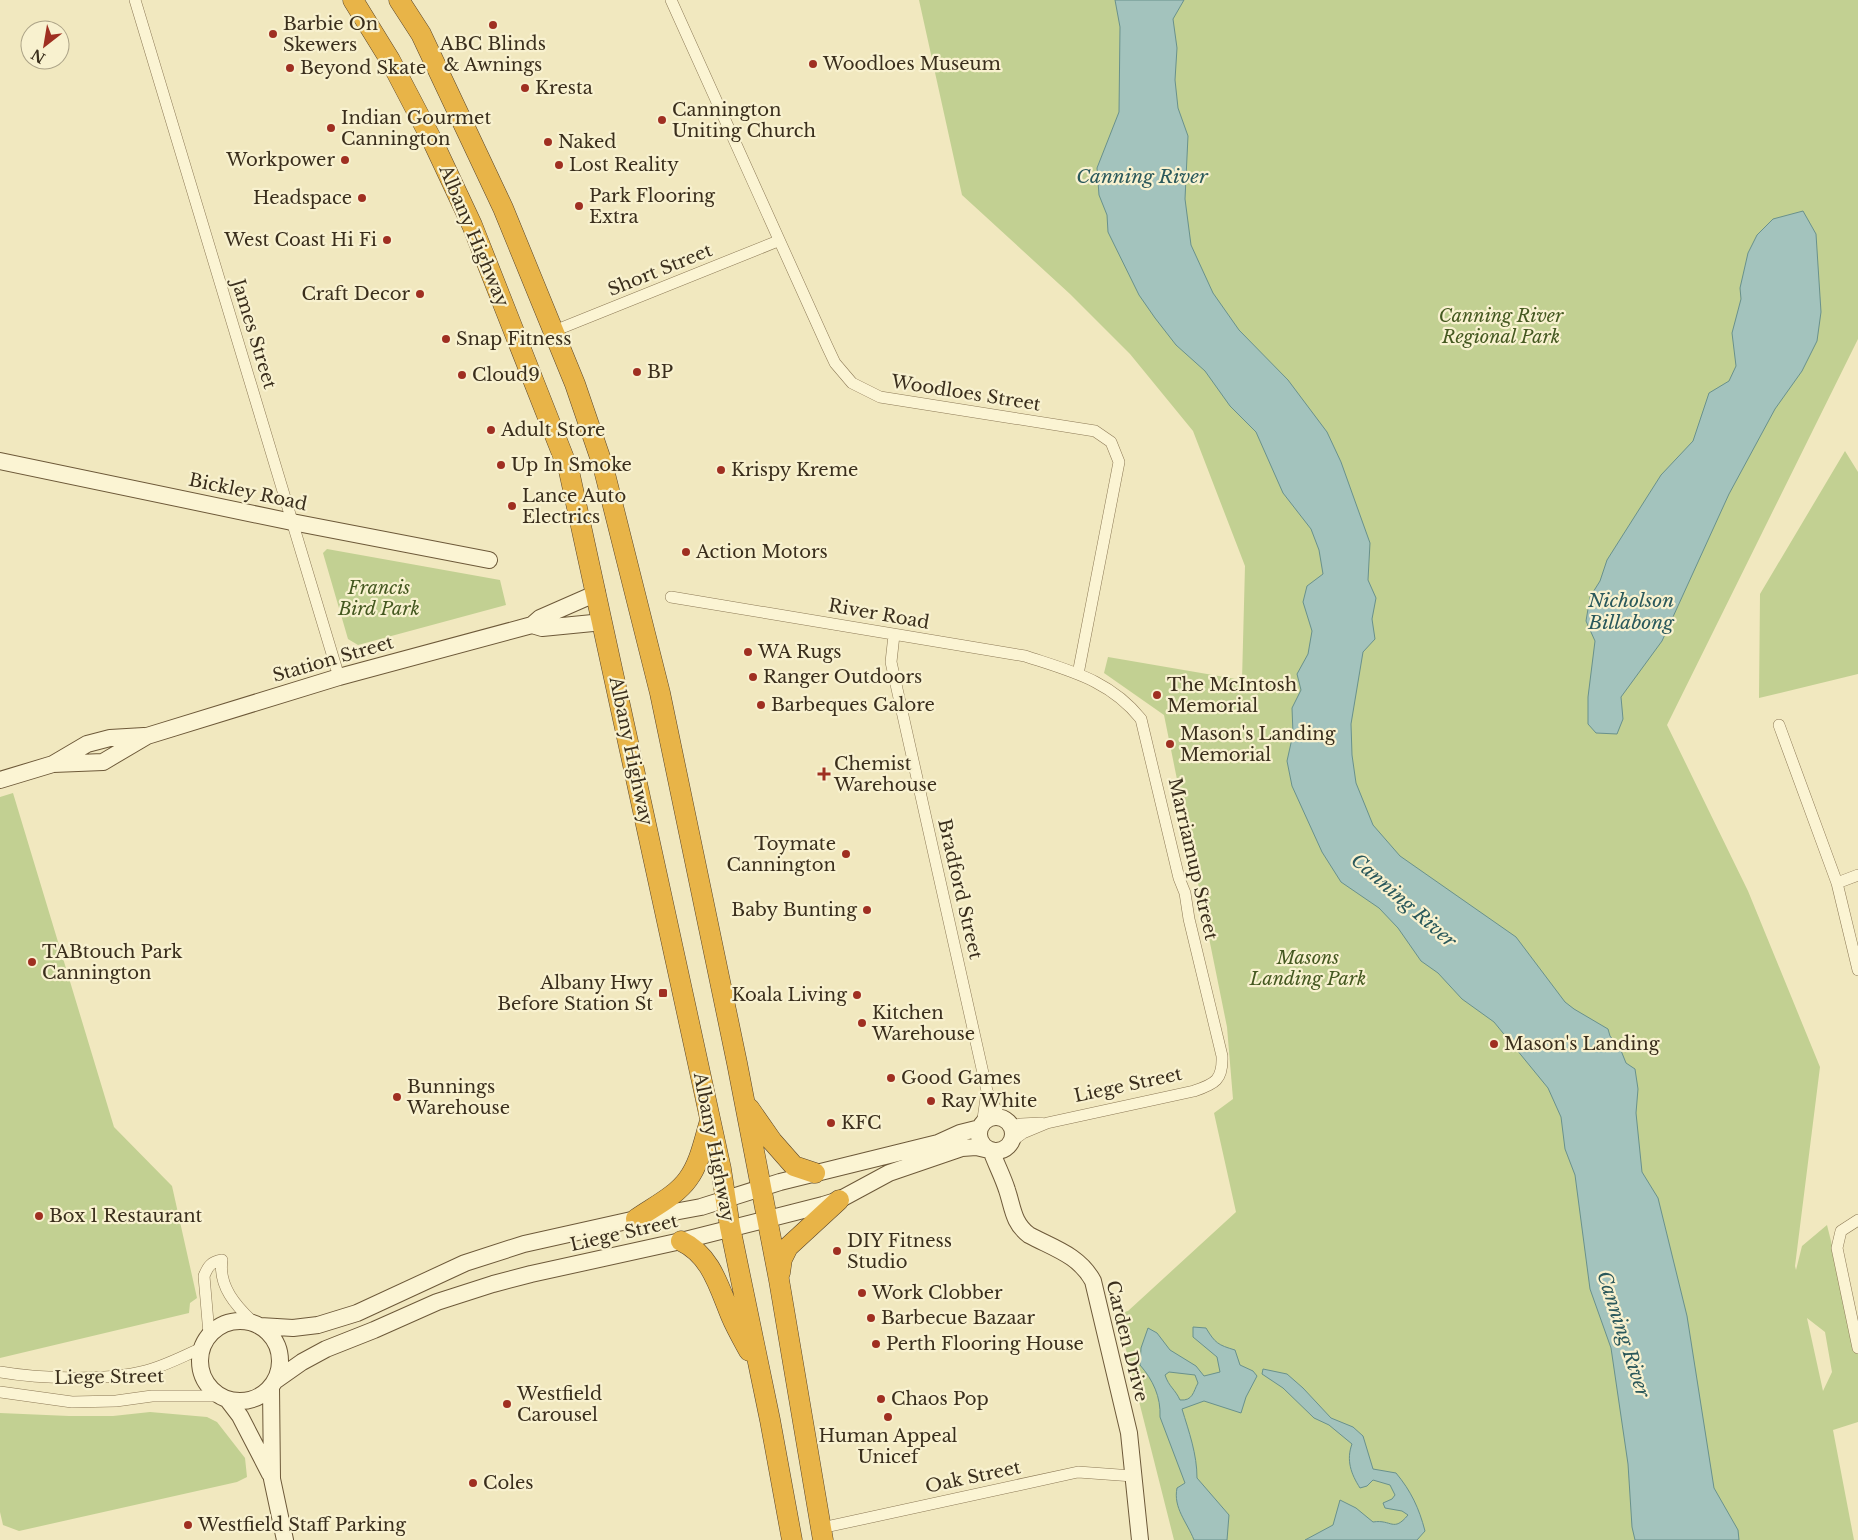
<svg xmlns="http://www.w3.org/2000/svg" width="1858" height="1540" viewBox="0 0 1858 1540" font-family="'Libre Baskerville',serif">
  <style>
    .green { fill: #c2d092; fill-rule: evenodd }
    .water { fill: #a3c3bd; stroke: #69918c; fill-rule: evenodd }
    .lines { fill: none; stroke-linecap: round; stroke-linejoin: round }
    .street-casing { stroke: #8c7956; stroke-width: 12 }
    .secondary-casing { stroke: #6d5939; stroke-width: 18 }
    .highway-casing { stroke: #59452b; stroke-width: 21 }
    .street { stroke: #fbf4d3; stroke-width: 11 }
    .secondary { stroke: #fbf4d3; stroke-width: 16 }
    .highway { stroke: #e8b448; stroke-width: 20 }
    .poi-dot { fill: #9f2f21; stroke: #f8f1cf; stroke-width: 2 }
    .labels { text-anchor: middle; stroke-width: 4.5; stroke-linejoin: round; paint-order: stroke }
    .poi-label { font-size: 18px; fill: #3a2e1c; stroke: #f8f1cf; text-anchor: start }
    .street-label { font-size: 18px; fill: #3a2e1c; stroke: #f8f1cf }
    .park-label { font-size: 18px; font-style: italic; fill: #445820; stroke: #f8f1cf }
    .water-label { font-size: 19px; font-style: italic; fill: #2a585b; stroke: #f8f1cf }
  </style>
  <rect width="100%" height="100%" fill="#f1e8bf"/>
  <path class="green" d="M 919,0 L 1858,0 L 1858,339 L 1667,725 L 1748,891 L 1820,1067 L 1795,1266 L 1796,1270 L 1802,1246 L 1827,1225 L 1858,1350 L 1858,1422 L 1833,1430 L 1854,1540 L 1174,1540 L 1117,1314 L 1128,1311 L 1236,1212 L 1214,1113 L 1233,1099 L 1227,1027 L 1164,715 L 1104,673 L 1108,657 L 1242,680 L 1245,566 L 1193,431 L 1130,354 L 1070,294 L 962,195 ZM 1807,1318 L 1825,1332 L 1832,1372 L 1823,1391 Z
    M 1845,451 L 1858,472 L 1858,674 L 1759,698 L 1760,594 Z
    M 327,549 L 500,580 L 506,605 L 358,645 L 348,639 L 323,553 Z
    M 13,793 L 114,1127 L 172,1186 L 197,1298 L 190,1303 L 189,1313 L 0,1358 L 0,797 Z
    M 150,1412 L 207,1417 L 217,1422 L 245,1458 L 247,1477 L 237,1482 L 19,1531 L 3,1525 L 0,1512 L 0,1413 L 69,1416 L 113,1416 Z"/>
  <path class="water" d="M 1115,0 L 1184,0 L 1173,19 L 1177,48 L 1175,80 L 1178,108 L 1188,136 L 1185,199 L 1191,245 L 1213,293 L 1239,330 L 1288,380 L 1327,432 L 1341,462 L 1370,543 L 1368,580 L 1376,598 L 1372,619 L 1375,639 L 1363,652 L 1351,724 L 1352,755 L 1356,783 L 1373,825 L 1400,856 L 1516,937 L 1565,1002 L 1574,1009 L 1608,1029 L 1610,1036 L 1620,1048 L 1626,1063 L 1635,1069 L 1638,1089 L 1636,1113 L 1642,1172 L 1658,1198 L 1687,1316 L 1714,1488 L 1738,1530 L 1739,1540 L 1635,1540 L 1632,1527 L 1628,1464 L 1611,1348 L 1590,1289 L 1575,1175 L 1565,1149 L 1561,1117 L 1548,1088 L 1494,1022 L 1462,999 L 1438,973 L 1421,961 L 1398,928 L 1379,908 L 1341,882 L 1322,852 L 1292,786 L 1287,761 L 1293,734 L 1292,708 L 1301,690 L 1297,674 L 1308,654 L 1312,631 L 1303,602 L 1307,586 L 1323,574 L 1319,550 L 1311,529 L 1283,493 L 1256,432 L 1230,406 L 1205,371 L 1176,345 L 1155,318 L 1139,295 L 1108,232 L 1107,215 L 1099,195 L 1097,168 L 1119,112 L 1120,27 Z
    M 1803,211 L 1816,234 L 1821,312 L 1817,341 L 1802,371 L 1775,409 L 1729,494 L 1662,641 L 1621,697 L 1623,719 L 1617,734 L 1596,733 L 1588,724 L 1588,697 L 1595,641 L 1586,621 L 1590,597 L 1600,581 L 1607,560 L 1661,475 L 1693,441 L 1709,393 L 1729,381 L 1736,366 L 1732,333 L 1741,299 L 1740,288 L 1748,253 L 1757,235 L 1773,219 Z
    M 1193,1327 L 1206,1328 C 1215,1343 1218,1345 1235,1350 L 1240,1365 L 1253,1371 L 1257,1376 L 1246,1397 L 1241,1413 L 1204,1401 L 1182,1409 C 1189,1432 1197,1454 1197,1478 L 1229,1515 L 1227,1540 L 1194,1540 C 1187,1522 1173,1508 1177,1488 L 1185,1483 L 1160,1417 C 1161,1397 1153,1380 1140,1365 L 1141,1348 L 1148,1328 L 1157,1333 L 1170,1350 L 1196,1366 L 1204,1376 L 1220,1372 L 1217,1357 L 1193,1337 ZM 1169,1372 L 1195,1375 L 1198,1383 C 1193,1392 1193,1401 1180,1400 C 1175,1389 1169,1387 1165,1375 Z
    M 1263,1369 L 1287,1374 L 1303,1388 L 1331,1418 L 1353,1427 L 1363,1436 L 1373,1469 L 1396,1473 C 1411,1491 1419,1508 1425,1531 L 1417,1540 L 1305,1540 L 1333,1525 L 1340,1500 L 1356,1508 L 1373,1522 C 1392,1519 1393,1533 1408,1515 L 1402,1511 L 1385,1508 L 1383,1503 L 1392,1499 L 1395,1495 L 1390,1485 L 1373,1480 L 1367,1486 L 1360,1488 C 1351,1474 1346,1460 1352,1444 L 1329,1425 L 1314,1418 L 1283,1388 L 1262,1374 Z"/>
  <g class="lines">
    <defs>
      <path id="street" d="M 135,0 L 339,677
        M 671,0 L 827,346 L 835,363 L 852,383 L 880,397 L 1095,431 L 1111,442 L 1119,462 L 1078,674
        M 554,331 L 778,241
        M 671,597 L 1025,656 C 1070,671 1110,680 1141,719 L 1179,878 L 1185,893 L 1189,919 L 1222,1056 C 1223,1080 1215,1084 1194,1091 L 1047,1123 L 1023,1133 L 1012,1141
        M 894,635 L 891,662 L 987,1091 L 1000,1118
        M 1779,725 L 1837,883 L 1858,970
        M 1837,883 L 1858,875
        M 982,1126 L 987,1091
        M 1011,1126 L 1021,1124 L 1041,1123
        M 1858,1220 L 1841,1231 L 1837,1248 L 1858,1348
        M 209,1334 L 204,1276 C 208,1266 211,1262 222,1260 C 218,1286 236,1306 253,1322
        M 0,1372 C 40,1379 106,1381 145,1371 C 165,1366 183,1356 202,1348
        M 0,1392 L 72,1402 L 116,1401 L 152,1396 L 220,1396
        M 821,1528 L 1078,1472 L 1133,1476"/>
      <path id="secondary" d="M 0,461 L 292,522 L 489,560
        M 532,625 L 542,628 L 603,622
        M 53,764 L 103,762 L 147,736 L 339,677 L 532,625 L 540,618 L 597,593
        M 0,780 L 53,764 L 87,744 L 110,738 L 144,736
        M979 1134a17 17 0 1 1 34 0a17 17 0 1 1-34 0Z
        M 991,1150 C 996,1164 1003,1177 1007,1190 C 1013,1208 1013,1223 1029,1235 C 1053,1248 1079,1255 1093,1281 L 1129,1433 L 1140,1540
        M200 1361a40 40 0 1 1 80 0a40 40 0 1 1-80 0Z
        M 260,1326 L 293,1328 L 318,1325 L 357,1313 L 465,1263 L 524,1244 L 636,1219 L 701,1207 L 780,1182 L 938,1143 L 960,1133 L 980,1128
        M 275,1381 L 302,1362 L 326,1349 L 374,1330 L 437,1302 L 493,1284 L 531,1274 L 681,1241 L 823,1205 L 839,1200 L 889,1173 L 962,1148 L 976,1147 L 989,1150
        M 271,1387 L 272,1479 L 285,1540
        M 227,1399 L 240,1416 L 270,1474"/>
      <path id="highway" d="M 353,0 L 390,60 L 434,144 L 472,225 L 569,471 L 721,1169 L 730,1227 L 770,1420 L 792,1540
        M 399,0 L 421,34 L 503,208 L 575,384 L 603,466 L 660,693 L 737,1063 L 779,1280 L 823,1540
        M 749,1108 L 772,1141 L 794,1166 L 815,1173
        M 636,1219 C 653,1207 676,1196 688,1179 C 700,1163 704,1140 710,1121
        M 681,1241 C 711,1255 719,1287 731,1316 C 736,1328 743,1340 749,1351
        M 780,1273 L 782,1259 L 788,1247 L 839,1200"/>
    </defs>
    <use href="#street" class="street-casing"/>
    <use href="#secondary" class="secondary-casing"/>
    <use href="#highway" class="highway-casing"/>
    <use href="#street" class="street"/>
    <use href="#secondary" class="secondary"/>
    <use href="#highway" class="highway"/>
  </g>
  <g class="poi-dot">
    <circle cx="493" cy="25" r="5"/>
    <circle cx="273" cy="34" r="5"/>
    <circle cx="813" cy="64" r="5"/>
    <circle cx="290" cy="68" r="5"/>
    <circle cx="525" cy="88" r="5"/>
    <circle cx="662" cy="120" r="5"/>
    <circle cx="331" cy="128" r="5"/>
    <circle cx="548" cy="142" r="5"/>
    <circle cx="345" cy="160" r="5"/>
    <circle cx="559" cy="165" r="5"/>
    <circle cx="362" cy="198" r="5"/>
    <circle cx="579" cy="206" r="5"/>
    <circle cx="387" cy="240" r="5"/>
    <circle cx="420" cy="294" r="5"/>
    <circle cx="446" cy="339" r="5"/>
    <circle cx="637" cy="372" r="5"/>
    <circle cx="462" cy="375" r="5"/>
    <circle cx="491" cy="430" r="5"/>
    <circle cx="501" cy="465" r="5"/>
    <circle cx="721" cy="470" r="5"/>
    <circle cx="512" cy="506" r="5"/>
    <circle cx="686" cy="552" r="5"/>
    <circle cx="748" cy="652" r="5"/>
    <circle cx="753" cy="677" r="5"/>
    <circle cx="1157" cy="695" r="5"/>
    <circle cx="761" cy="705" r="5"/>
    <circle cx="1170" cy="744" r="5"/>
    <path d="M821.5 766.5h5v5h5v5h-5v5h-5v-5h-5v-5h5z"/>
    <circle cx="846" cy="854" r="5"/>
    <circle cx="867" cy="910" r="5"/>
    <circle cx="32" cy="962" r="5"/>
    <rect x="658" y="988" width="10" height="10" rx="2.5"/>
    <circle cx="857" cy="995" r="5"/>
    <circle cx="862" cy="1023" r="5"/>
    <circle cx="1494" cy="1044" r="5"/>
    <circle cx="891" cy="1078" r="5"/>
    <circle cx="397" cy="1097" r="5"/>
    <circle cx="931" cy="1101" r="5"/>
    <circle cx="831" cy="1123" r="5"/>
    <circle cx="39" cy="1216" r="5"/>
    <circle cx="837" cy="1251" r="5"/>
    <circle cx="862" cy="1293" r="5"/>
    <circle cx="871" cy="1318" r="5"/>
    <circle cx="876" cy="1344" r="5"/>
    <circle cx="881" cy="1399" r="5"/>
    <circle cx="507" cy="1404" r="5"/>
    <circle cx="888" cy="1417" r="5"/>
    <circle cx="473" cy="1483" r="5"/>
    <circle cx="188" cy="1525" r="5"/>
  </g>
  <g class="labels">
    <g class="poi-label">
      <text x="283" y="30">Barbie On<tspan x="283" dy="21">Skewers</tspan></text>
      <text x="493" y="50" text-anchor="middle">ABC Blinds<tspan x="493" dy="21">&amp; Awnings</tspan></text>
      <text x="823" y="70">Woodloes Museum</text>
      <text x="300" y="74">Beyond Skate</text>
      <text x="535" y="94">Kresta</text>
      <text x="672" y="116">Cannington<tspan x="672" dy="21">Uniting Church</tspan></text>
      <text x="341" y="124">Indian Gourmet<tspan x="341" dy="21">Cannington</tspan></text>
      <text x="558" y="148">Naked</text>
      <text x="335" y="166" text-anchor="end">Workpower</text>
      <text x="569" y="171">Lost Reality</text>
      <text x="589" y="202">Park Flooring<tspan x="589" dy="21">Extra</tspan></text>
      <text x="352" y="204" text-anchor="end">Headspace</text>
      <text x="377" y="246" text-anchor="end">West Coast Hi Fi</text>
      <text x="410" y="300" text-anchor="end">Craft Decor</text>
      <text x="456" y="345">Snap Fitness</text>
      <text x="647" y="378">BP</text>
      <text x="472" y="381">Cloud9</text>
      <text x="501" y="436">Adult Store</text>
      <text x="511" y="471">Up In Smoke</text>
      <text x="731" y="476">Krispy Kreme</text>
      <text x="522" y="502">Lance Auto<tspan x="522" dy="21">Electrics</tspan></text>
      <text x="696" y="558">Action Motors</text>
      <text x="758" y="658">WA Rugs</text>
      <text x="763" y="683">Ranger Outdoors</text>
      <text x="1167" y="691">The McIntosh<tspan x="1167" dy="21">Memorial</tspan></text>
      <text x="771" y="711">Barbeques Galore</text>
      <text x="1180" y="740">Mason's Landing<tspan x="1180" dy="21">Memorial</tspan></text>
      <text x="834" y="770">Chemist<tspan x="834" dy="21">Warehouse</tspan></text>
      <text x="836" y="850" text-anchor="end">Toymate<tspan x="836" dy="21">Cannington</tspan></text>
      <text x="857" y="916" text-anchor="end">Baby Bunting</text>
      <text x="42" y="958">TABtouch Park<tspan x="42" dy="21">Cannington</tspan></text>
      <text x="653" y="989" text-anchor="end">Albany Hwy<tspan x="653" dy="21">Before Station St</tspan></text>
      <text x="847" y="1001" text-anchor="end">Koala Living</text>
      <text x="872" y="1019">Kitchen<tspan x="872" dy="21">Warehouse</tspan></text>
      <text x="1504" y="1050">Mason's Landing</text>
      <text x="901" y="1084">Good Games</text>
      <text x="407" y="1093">Bunnings<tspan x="407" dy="21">Warehouse</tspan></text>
      <text x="941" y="1107">Ray White</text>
      <text x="841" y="1129">KFC</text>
      <text x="49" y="1222">Box 1 Restaurant</text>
      <text x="847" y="1247">DIY Fitness<tspan x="847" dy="21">Studio</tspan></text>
      <text x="872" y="1299">Work Clobber</text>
      <text x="881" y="1324">Barbecue Bazaar</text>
      <text x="886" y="1350">Perth Flooring House</text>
      <text x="517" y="1400">Westfield<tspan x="517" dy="21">Carousel</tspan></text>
      <text x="891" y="1405">Chaos Pop</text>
      <text x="888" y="1442" text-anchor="middle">Human Appeal<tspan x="888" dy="21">Unicef</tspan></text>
      <text x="483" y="1489">Coles</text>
      <text x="198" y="1531">Westfield Staff Parking</text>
    </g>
    <g class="street-label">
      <text transform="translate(474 236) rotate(67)" y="6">Albany Highway</text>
      <text transform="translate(660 270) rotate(-22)" y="6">Short Street</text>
      <text transform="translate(254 334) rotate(73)" y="6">James Street</text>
      <text transform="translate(966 393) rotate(9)" y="6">Woodloes Street</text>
      <text transform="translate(248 492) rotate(12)" y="6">Bickley Road</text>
      <text transform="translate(879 614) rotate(10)" y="6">River Road</text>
      <text transform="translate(333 659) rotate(-16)" y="6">Station Street</text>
      <text transform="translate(631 751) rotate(78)" y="6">Albany Highway</text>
      <text transform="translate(1193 859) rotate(77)" y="6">Marriamup Street</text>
      <text transform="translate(960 889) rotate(77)" y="6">Bradford Street</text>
      <text transform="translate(1128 1085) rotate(-12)" y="6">Liege Street</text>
      <text transform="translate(714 1147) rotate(79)" y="6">Albany Highway</text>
      <text transform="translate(624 1233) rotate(-13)" y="6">Liege Street</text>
      <text transform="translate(1127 1341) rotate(76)" y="6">Carden Drive</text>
      <text transform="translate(109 1377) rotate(-1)" y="6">Liege Street</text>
      <text transform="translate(973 1477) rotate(-12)" y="6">Oak Street</text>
    </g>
    <g class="park-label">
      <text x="1501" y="322">Canning River<tspan x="1501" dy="21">Regional Park</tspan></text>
      <text x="379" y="594">Francis<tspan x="379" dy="21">Bird Park</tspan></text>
      <text x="1308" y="964">Masons<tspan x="1308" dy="21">Landing Park</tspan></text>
    </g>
    <g class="water-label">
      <text x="1142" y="183">Canning River</text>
      <text x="1631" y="607">Nicholson<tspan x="1631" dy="22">Billabong</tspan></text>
      <text transform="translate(1404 900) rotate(41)" y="7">Canning River</text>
      <text transform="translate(1624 1334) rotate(72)" y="7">Canning River</text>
    </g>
  </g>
  <g transform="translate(45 45) rotate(211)"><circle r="24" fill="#f8f1cf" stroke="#aca387"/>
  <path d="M0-4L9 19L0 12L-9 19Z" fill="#9f2f21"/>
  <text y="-8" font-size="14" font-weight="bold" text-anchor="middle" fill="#3a2e1c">N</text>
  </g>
</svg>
